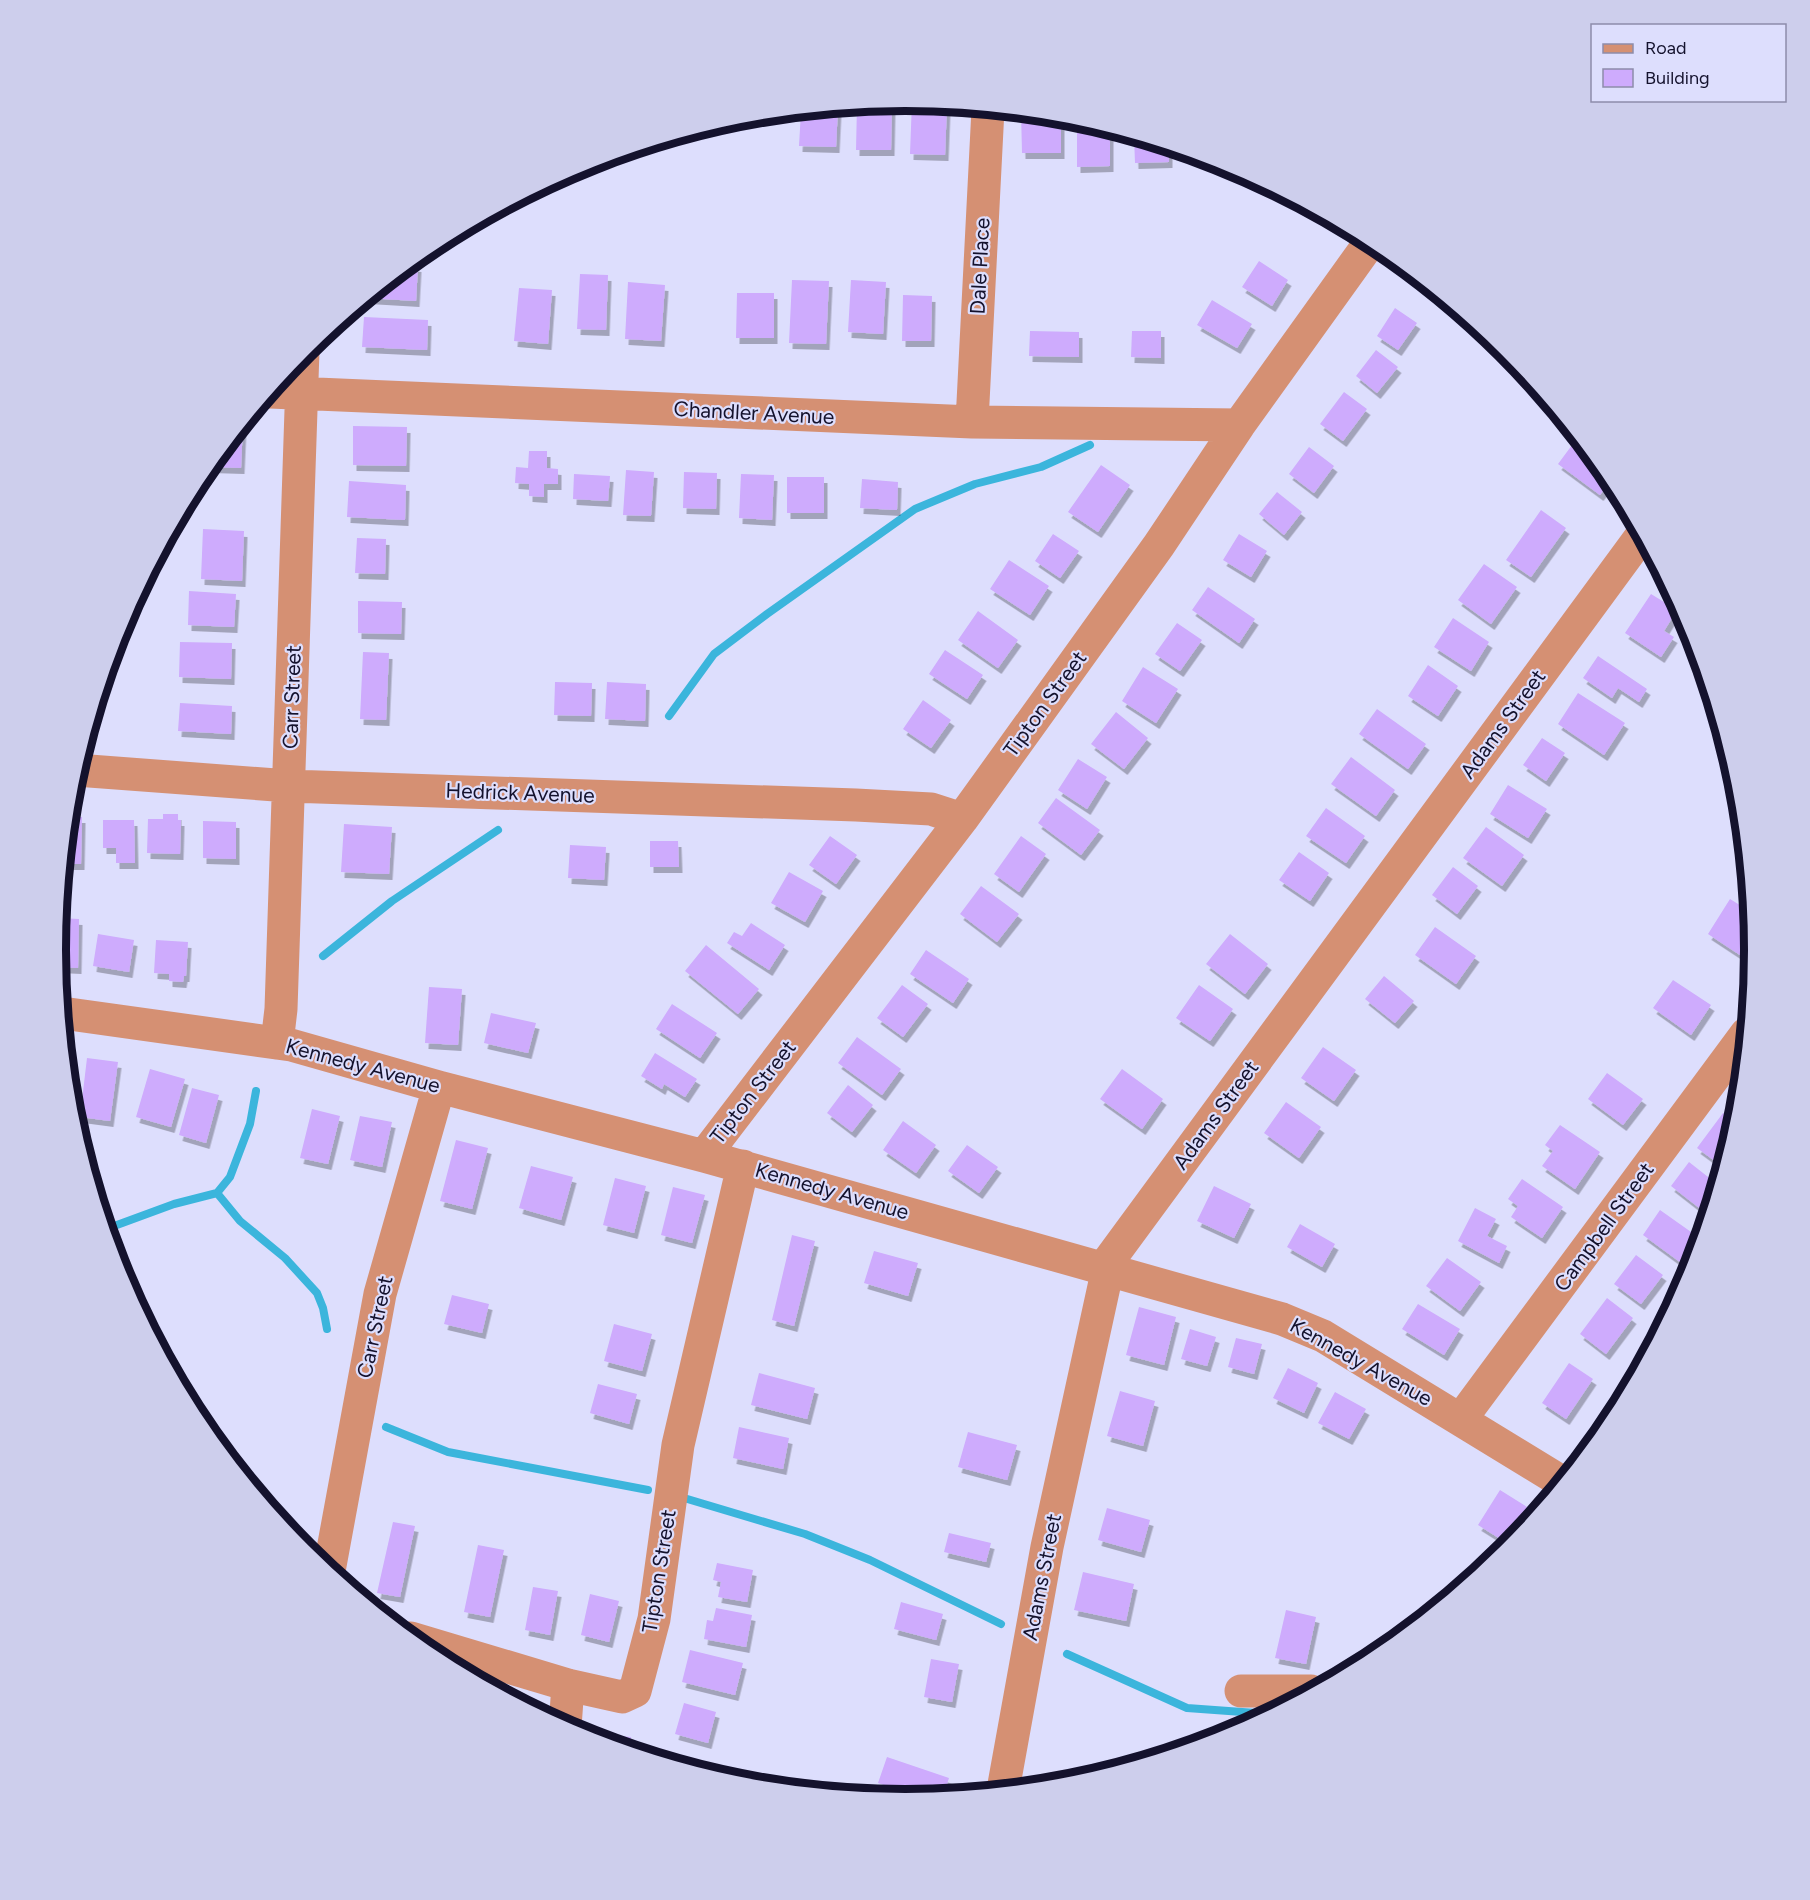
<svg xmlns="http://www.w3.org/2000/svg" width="1810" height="1900" viewBox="0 0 1810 1900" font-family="Figtree,sans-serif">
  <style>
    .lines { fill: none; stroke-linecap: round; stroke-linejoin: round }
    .stream { stroke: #3bb5dc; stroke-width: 8 }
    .building { fill: #ceabfd; filter: url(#shadow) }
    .minor { stroke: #d59073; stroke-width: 33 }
    .labels { text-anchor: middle; stroke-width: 4.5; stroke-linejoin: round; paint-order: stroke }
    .street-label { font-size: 21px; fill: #14122d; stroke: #dddefd }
    .rim { fill: none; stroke: #14122d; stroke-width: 8 }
  </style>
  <defs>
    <filter id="shadow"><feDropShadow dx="3.5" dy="6" stdDeviation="0" flood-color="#0004"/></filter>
  </defs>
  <rect width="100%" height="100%" fill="#dddefd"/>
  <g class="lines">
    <path class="stream" d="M 669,716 L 714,654 L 767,614 L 915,509 L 975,484 L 1041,467 L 1090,445
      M 323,956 L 392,901 L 498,830
      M 217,1193 L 240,1221 L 285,1258 L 317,1293 L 323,1308 L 327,1329
      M 106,1229 L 174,1204 L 217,1193 L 230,1177 L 250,1124 L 256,1091
      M 386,1427 L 448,1452 L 648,1490
      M 684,1498 L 805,1534 L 870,1560 L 1001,1624
      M 1067,1654 L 1187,1708 L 1270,1714"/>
  </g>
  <path class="building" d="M 912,101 L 947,105 L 945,155 L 910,154 Z
    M 892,102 L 891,150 L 856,150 L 857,105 Z
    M 838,107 L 836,147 L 799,146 L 801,111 Z
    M 1021,112 L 1061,116 L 1061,153 L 1022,153 Z
    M 1077,119 L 1110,129 L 1110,166 L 1077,167 Z
    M 1134,136 L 1169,147 L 1169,162 L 1135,163 Z
    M 1259,261 L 1288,280 L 1272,306 L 1242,287 Z
    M 407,265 L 418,266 L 416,301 L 366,298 Z
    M 580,274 L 608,275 L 606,330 L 577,329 Z
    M 792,280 L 829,281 L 826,344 L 789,343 Z
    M 851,280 L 886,282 L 883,334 L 848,332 Z
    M 628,282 L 665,285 L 661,341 L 625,339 Z
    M 519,288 L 552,290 L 548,344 L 514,341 Z
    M 737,293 L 774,293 L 774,338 L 736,338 Z
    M 903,295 L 932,296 L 931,341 L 902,341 Z
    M 1212,300 L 1252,324 L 1237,348 L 1197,325 Z
    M 1395,308 L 1417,323 L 1398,350 L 1377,336 Z
    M 364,317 L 428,320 L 427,350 L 362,347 Z
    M 1030,331 L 1079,332 L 1079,357 L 1029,356 Z
    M 1132,331 L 1161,331 L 1161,358 L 1131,357 Z
    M 1376,350 L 1398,367 L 1377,393 L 1356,376 Z
    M 1344,392 L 1367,409 L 1343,441 L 1320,424 Z
    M 243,424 L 241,468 L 208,467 Z
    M 353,426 L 407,427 L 406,466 L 353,465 Z
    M 1578,437 L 1612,479 L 1600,495 L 1558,464 Z
    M 1309,447 L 1334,466 L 1314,493 L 1289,474 Z
    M 529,451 L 547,451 L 547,468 L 558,469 L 558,484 L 544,484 L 544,497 L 529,496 L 529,484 L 515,483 L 516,467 L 528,468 Z
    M 1101,465 L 1130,485 L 1098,532 L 1068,512 Z
    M 626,470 L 654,472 L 651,516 L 623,515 Z
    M 684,472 L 717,473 L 716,509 L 683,508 Z
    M 574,474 L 610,476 L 608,501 L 573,499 Z
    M 741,474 L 774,475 L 772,520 L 739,518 Z
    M 787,477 L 824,477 L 824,513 L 787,513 Z
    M 862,479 L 898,482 L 897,510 L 860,508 Z
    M 349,481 L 406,485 L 405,520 L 347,517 Z
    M 1277,492 L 1302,512 L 1284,535 L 1259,514 Z
    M 1541,510 L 1566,528 L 1531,577 L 1506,560 Z
    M 203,529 L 244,531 L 242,581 L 201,579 Z
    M 1053,534 L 1079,551 L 1060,578 L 1035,561 Z
    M 1239,534 L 1267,551 L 1251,577 L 1223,560 Z
    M 357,538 L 386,539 L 385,574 L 355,573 Z
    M 1009,560 L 1049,586 L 1030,615 L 990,589 Z
    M 1484,564 L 1517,587 L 1491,624 L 1458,600 Z
    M 1659,567 L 1662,574 L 1668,583 L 1654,574 Z
    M 1208,587 L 1255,619 L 1239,643 L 1192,610 Z
    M 189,591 L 236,594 L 234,627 L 188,625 Z
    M 1651,594 L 1677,610 L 1664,631 L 1674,637 L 1661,657 L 1625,633 Z
    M 358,601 L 402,602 L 401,634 L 358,633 Z
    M 978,611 L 1018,640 L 998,668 L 958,640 Z
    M 1453,618 L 1489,642 L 1471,671 L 1434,647 Z
    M 1177,623 L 1202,640 L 1180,671 L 1155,654 Z
    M 180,642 L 232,643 L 231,679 L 179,677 Z
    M 945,650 L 983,675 L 967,699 L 929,674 Z
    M 363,652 L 389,653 L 386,720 L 360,719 Z
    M 1598,656 L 1647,689 L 1639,702 L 1618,688 L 1612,698 L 1583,678 Z
    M 1428,665 L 1458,686 L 1438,716 L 1408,696 Z
    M 1143,667 L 1178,689 L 1156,723 L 1122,701 Z
    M 555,682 L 592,683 L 591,716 L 554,715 Z
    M 607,682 L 646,684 L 645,721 L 605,719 Z
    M 1578,693 L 1625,723 L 1604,755 L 1558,724 Z
    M 923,700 L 951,720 L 931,748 L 903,729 Z
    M 180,703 L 232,706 L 231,734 L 178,731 Z
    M 1377,709 L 1426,744 L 1408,769 L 1359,734 Z
    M 1116,712 L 1148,738 L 1124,769 L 1091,744 Z
    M 1542,738 L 1565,753 L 1546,781 L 1523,765 Z
    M 1351,757 L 1395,790 L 1376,816 L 1331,784 Z
    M 1078,759 L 1107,777 L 1087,809 L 1058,790 Z
    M 1508,785 L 1547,809 L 1528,838 L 1490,814 Z
    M 1056,798 L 1100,830 L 1081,855 L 1038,823 Z
    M 1326,808 L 1365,836 L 1346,863 L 1306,836 Z
    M 163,814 L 178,814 L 178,820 L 181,820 L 180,854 L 147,853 L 148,819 L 163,819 Z
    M 69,817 L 82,817 L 81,864 L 64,864 Z
    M 103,820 L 134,820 L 135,863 L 116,863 L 116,848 L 103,848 Z
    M 203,821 L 236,822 L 236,859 L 203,858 Z
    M 344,824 L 392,827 L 389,874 L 341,872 Z
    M 1486,827 L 1524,855 L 1502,886 L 1463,858 Z
    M 830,836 L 857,855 L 836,884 L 809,865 Z
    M 1021,836 L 1046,854 L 1019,892 L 994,874 Z
    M 650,841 L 678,841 L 679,867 L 650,867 Z
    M 570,845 L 606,847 L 604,880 L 568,878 Z
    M 1299,852 L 1329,873 L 1310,901 L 1279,880 Z
    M 1453,867 L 1478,886 L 1457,914 L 1432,895 Z
    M 789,872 L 823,891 L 805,922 L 771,903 Z
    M 981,886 L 1019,914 L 997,942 L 960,914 Z
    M 1730,899 L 1751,912 L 1754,947 L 1746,959 L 1708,934 Z
    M 59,918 L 79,919 L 78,968 L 57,967 L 56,950 Z
    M 751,923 L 785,945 L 769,970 L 727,943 L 734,932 L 742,936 Z
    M 1435,927 L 1476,956 L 1456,984 L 1415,955 Z
    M 98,934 L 134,940 L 129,972 L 93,966 Z
    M 1230,934 L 1268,964 L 1245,994 L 1206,964 Z
    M 156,940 L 188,942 L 186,976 L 184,976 L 183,982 L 169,981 L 169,974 L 154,973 Z
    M 706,945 L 759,989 L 738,1014 L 685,971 Z
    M 926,950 L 969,979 L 953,1003 L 910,974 Z
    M 1384,976 L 1414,1001 L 1395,1023 L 1365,999 Z
    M 1673,980 L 1711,1005 L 1691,1035 L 1653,1008 Z
    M 902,985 L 928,1004 L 903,1037 L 877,1018 Z
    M 1199,985 L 1233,1009 L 1210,1041 L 1176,1018 Z
    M 429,987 L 462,989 L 458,1045 L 425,1043 Z
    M 672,1004 L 717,1033 L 700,1058 L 656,1029 Z
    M 491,1013 L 536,1023 L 528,1053 L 484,1043 Z
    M 857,1037 L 901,1069 L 882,1095 L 838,1063 Z
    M 1323,1047 L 1356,1070 L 1334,1101 L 1301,1078 Z
    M 655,1053 L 697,1079 L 685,1097 L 664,1084 L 662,1089 L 641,1076 Z
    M 87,1058 L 118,1062 L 110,1121 L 80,1117 Z
    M 150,1069 L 185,1079 L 171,1127 L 136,1117 Z
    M 1122,1069 L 1163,1099 L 1142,1129 L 1100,1099 Z
    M 1607,1073 L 1643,1099 L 1623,1125 L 1588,1099 Z
    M 848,1085 L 873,1105 L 852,1132 L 827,1113 Z
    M 192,1088 L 219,1095 L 206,1143 L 179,1135 Z
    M 1286,1102 L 1321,1127 L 1299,1158 L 1264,1133 Z
    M 312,1109 L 340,1116 L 328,1164 L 300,1158 Z
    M 1723,1113 L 1736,1123 L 1723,1167 L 1697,1148 Z
    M 360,1116 L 392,1122 L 382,1167 L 350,1160 Z
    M 903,1121 L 936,1145 L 916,1173 L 883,1150 Z
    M 1560,1125 L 1600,1152 L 1575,1189 L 1542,1166 L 1553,1151 L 1545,1145 Z
    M 456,1140 L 488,1148 L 472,1209 L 440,1201 Z
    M 967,1145 L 998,1167 L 979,1193 L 948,1171 Z
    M 1689,1162 L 1717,1184 L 1707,1214 L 1671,1186 Z
    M 531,1166 L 573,1177 L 561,1220 L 519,1208 Z
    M 615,1178 L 646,1186 L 634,1233 L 603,1225 Z
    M 1522,1179 L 1563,1207 L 1542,1238 L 1511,1217 L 1518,1206 L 1508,1199 Z
    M 1214,1186 L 1251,1204 L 1234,1238 L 1197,1221 Z
    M 673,1187 L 705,1195 L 692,1243 L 661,1235 Z
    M 1475,1208 L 1496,1219 L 1487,1236 L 1507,1246 L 1499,1263 L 1458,1241 Z
    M 1660,1210 L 1701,1239 L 1699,1244 L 1684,1265 L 1643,1235 Z
    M 1300,1224 L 1335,1244 L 1322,1267 L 1287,1247 Z
    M 792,1235 L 815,1241 L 794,1326 L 772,1320 Z
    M 874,1251 L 918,1263 L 908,1296 L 864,1283 Z
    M 1636,1255 L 1663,1275 L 1641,1304 L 1614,1284 Z
    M 1447,1258 L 1481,1282 L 1460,1311 L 1426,1286 Z
    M 452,1295 L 489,1304 L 482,1333 L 444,1324 Z
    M 1607,1298 L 1633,1318 L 1606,1354 L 1580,1334 Z
    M 1418,1304 L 1460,1329 L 1444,1355 L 1402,1329 Z
    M 1139,1307 L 1176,1317 L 1164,1365 L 1126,1355 Z
    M 614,1324 L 652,1334 L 642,1371 L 604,1361 Z
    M 1190,1329 L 1216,1337 L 1207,1366 L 1181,1359 Z
    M 1236,1338 L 1262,1344 L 1254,1374 L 1228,1367 Z
    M 1569,1363 L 1593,1379 L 1566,1419 L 1542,1403 Z
    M 1288,1368 L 1318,1383 L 1304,1413 L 1273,1398 Z
    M 759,1373 L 815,1388 L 807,1419 L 751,1405 Z
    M 598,1384 L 637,1394 L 629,1424 L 590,1413 Z
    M 1120,1391 L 1155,1401 L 1143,1446 L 1107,1436 Z
    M 1335,1392 L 1366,1409 L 1349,1439 L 1318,1423 Z
    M 739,1427 L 789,1438 L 783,1469 L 733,1458 Z
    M 968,1432 L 1017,1445 L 1007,1480 L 958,1467 Z
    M 1500,1490 L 1527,1507 L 1505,1542 L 1478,1525 Z
    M 1107,1508 L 1150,1520 L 1141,1552 L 1098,1540 Z
    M 393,1522 L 415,1526 L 400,1597 L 377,1593 Z
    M 949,1533 L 991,1543 L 986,1562 L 944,1552 Z
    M 478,1545 L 504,1550 L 490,1617 L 464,1612 Z
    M 717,1563 L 753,1570 L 747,1602 L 718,1597 L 721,1582 L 713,1580 Z
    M 1083,1572 L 1134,1584 L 1126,1621 L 1074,1610 Z
    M 533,1587 L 558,1591 L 550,1635 L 525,1630 Z
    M 590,1594 L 619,1601 L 609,1642 L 581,1635 Z
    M 901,1602 L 943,1614 L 936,1640 L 894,1629 Z
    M 716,1608 L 752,1615 L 746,1647 L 704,1639 L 707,1620 L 713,1621 Z
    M 1286,1610 L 1316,1617 L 1306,1664 L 1275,1658 Z
    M 690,1650 L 743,1663 L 735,1695 L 682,1682 Z
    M 931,1659 L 959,1664 L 952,1702 L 924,1697 Z
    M 684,1703 L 716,1712 L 708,1743 L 675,1734 Z
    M 583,1733 L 631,1737 L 630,1750 L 583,1736 Z
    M 887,1757 L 949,1778 L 943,1796 L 923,1798 L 878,1783 Z"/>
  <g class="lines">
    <path class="minor" d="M 270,392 L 972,422 L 1239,425
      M 972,422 L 988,109
      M 76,770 L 289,786 L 856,805 L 931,809 L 962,819
      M 62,1013 L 291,1045 L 439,1087 L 704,1156 L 1282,1319 L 1323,1336 L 1562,1482
      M 277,1043 L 281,1009 L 303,350
      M 704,1156 L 962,819 L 1159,545 L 1239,425 L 1371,241
      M 1461,1419 L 1746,1034
      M 329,1571 L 380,1294 L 439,1087
      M 411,1638 L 568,1685 L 622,1697 L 635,1691 L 654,1619 L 678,1445 L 743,1166
      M 1241,1691 L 1311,1691
      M 565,1727 L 568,1685
      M 1003,1790 L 1047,1547 L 1110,1259 L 1642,535"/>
  </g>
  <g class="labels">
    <g class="street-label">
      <text transform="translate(980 266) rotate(-87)" y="7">Dale Place</text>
      <text transform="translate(754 413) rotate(3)" y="7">Chandler Avenue</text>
      <text transform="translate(292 697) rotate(-88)" y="7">Carr Street</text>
      <text transform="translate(1045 704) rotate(-54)" y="7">Tipton Street</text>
      <text transform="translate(1503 724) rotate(-54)" y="7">Adams Street</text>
      <text transform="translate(520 793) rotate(2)" y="7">Hedrick Avenue</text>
      <text transform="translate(363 1066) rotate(15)" y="7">Kennedy Avenue</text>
      <text transform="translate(753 1092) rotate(-52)" y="7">Tipton Street</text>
      <text transform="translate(1216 1115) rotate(-54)" y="7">Adams Street</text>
      <text transform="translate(832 1191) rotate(16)" y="7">Kennedy Avenue</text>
      <text transform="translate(1604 1227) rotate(-54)" y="7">Campbell Street</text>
      <text transform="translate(375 1327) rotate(-78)" y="7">Carr Street</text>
      <text transform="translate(1361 1362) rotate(29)" y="7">Kennedy Avenue</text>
      <text transform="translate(659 1571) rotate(-81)" y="7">Tipton Street</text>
      <text transform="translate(1042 1577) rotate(-79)" y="7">Adams Street</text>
    </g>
  </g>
  <path d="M0 0H1810V1900H0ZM66 950a839 839 0 1 1 1678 0a839 839 0 1 1-1678 0Z" fill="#cdceec" fill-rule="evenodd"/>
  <path class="rim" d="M66 950a839 839 0 1 1 1678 0a839 839 0 1 1-1678 0Z"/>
  <rect x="1591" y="24" width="195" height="78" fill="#dddefd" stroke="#8d8caa" stroke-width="1.5"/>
  <rect x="1603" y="44" width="30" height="9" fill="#d59073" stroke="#8d8caa" stroke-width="1.5"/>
  <text x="1645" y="54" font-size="18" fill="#14122d">Road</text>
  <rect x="1603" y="69" width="30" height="18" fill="#ceabfd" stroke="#8d8caa" stroke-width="1.5"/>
  <text x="1645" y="84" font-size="18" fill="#14122d">Building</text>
</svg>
